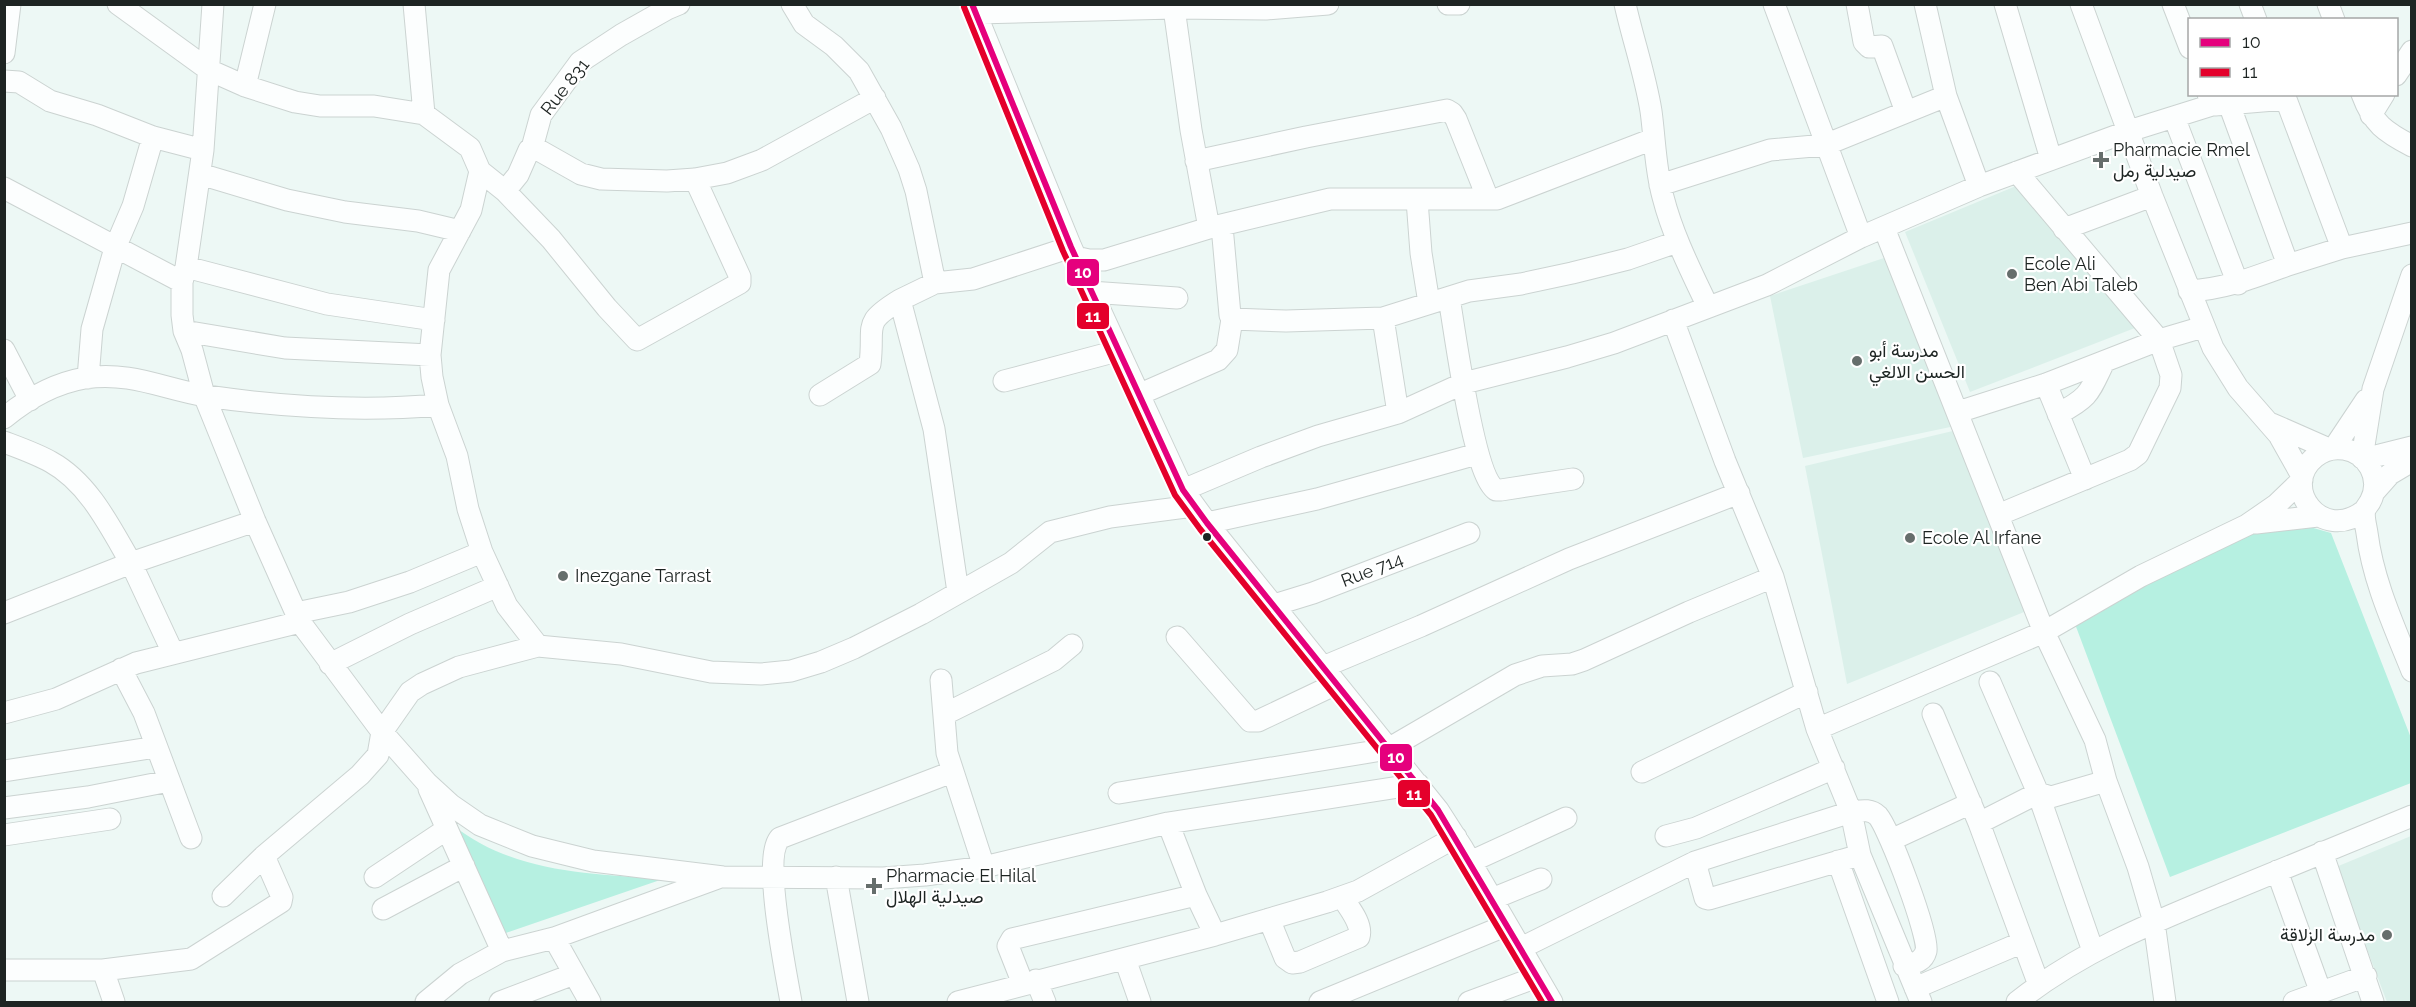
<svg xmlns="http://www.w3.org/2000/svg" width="2416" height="1007" viewBox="0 0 2416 1007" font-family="Raleway,Vazirmatn,sans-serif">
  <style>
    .built { fill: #dbf0ea }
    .green { fill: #b6f0e1 }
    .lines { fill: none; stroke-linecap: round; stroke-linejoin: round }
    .minor-casing { stroke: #cbd3d1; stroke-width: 23 }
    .minor { stroke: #fcfefe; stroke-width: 21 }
    .bus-1-casing { stroke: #fff; stroke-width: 10 }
    .bus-2-casing { stroke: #fff; stroke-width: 10 }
    .bus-1 { stroke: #e5007d; stroke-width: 6 }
    .bus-2 { stroke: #e4002b; stroke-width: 6 }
    .poi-dot { fill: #666e6c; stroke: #fff; stroke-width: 2 }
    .bus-dot { fill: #1d2422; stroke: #fff; stroke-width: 2 }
    .labels { text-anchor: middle; stroke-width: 4.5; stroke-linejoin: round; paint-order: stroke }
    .street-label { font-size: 18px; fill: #1d2422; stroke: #fff }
    .poi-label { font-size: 18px; fill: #1d2422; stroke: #fff; text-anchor: start }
    .line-badge { stroke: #fff; stroke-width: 2 }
    .badge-label { font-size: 16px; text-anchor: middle; font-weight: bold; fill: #fff }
  </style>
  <rect width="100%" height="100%" fill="#edf8f5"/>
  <path class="built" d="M 2016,186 L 2140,326 L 1970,392 L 1905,232 Z
    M 1893,255 L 1955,426 L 1803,458 L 1770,296 Z
    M 1957,430 L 2029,610 L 1847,684 L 1805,466 Z
    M 2411,836 L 2411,1002 L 2387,1002 L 2336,867 Z"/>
  <path class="green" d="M 2282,519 L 2331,533 L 2411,738 L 2411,783 L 2170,877 L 2075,624 L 2136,579 Z
    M 454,826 C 514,873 590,874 663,879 L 503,934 Z"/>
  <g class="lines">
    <defs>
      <path id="minor" d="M 118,4 L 209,70 L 245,86 L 295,102 L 320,106 L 374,106 L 424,114 L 470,148 L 480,171 L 471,210 L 439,270 L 430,355 L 432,377 L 438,405 L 457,456 L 468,509 L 482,552 L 507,606 L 538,646 L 459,667 L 422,684 L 410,692 L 382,732 L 378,755 L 360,775 L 264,856 L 223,896
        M 213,4 L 203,150 L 186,267 L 182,282 L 182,315 L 184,331 L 192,350 L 204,395 L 255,521 L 300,622 L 382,732 L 427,783 L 451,805 L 480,825 L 532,846 L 593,861 L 723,877 L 883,878 L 925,875 L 984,867 L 1168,823 L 1418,784
        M 414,4 L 424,114
        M 792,4 L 804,24 L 834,46 L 859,71 L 891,128 L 909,169 L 916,191 L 935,283 L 973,279 L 1071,247
        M 972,4 L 1071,247 L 1183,490 L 1207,523 L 1438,810 L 1463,849 L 1552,1002
        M 1448,4 L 1459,4
        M 1625,4 C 1633,40 1645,74 1651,111 C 1655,140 1655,168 1663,197 C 1673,236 1691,271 1708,307
        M 1774,4 L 1861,237
        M 1857,4 L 1864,42 L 1869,47 L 1882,46 L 1906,112
        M 1925,4 L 1946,96 L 1979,186
        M 2005,4 L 2051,159
        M 2081,4 L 2152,196 L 2213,348 L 2238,388 L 2279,435 L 2302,476
        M 2173,4 L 2190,48
        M 2250,4 L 2256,20
        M 2328,4 L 2334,20
        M 1174,8 L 1191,130 L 1209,228
        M 976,13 L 1174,8 L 1266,9 L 1328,4
        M 4,53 L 10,4
        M 2396,75 L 2412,51
        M 4,81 L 19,82 L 50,101 L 97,115 L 153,137 L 203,150
        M 245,86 L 265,4
        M 2284,94 L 2342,248 L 2288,265
        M 2362,94 C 2373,124 2385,132 2412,146
        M 2215,105 L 2286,99
        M 2371,115 L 2384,94
        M 2174,117 L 2238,284
        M 532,148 L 541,115 L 580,62 L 621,35 L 667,9 L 679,4
        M 1196,161 L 1306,137 L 1447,110 L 1452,113 L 1456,119 L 1488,199
        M 480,171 L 505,191 L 518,175 L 529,150 L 535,148 L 581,174 L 601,179 L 667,181 L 695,179 L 727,173 L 762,160 L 875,98
        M 200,174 L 287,200 L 345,212 L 418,221 L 460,231
        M 1660,185 L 1770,150 L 1825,145 L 1946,96
        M 4,188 L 182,282
        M 505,191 L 551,239 L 607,308 L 637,340 L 740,283 L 740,277 L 695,179
        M 1417,200 L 1421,253 L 1429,303
        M 1884,228 L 2044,632 L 2095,740 L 2106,781 L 2138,867 L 2154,922 L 2165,1002
        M 2064,229 L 2152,196
        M 2342,248 L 2412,233
        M 1075,257 L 1089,260 L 1104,260 L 1209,228 L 1330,199 L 1497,199 L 1653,139
        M 186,267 L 327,304 L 434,320
        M 935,283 L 900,300 L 934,429 L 958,592
        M 2189,291 C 2225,289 2255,277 2288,265 L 2229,104
        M 1090,292 L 1177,298
        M 1449,298 C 1455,331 1473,475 1496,490 L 1501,490 L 1573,479
        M 1383,318 L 1398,413
        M 1232,319 L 1286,321 L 1383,318 L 1469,291 L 1521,284 L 1572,273 L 1628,259 L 1677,242
        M 1673,320 L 1725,461 L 1773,577 L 1817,729 L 1851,812 L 1860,855 L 1921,1002
        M 184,331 L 285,348 L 430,355
        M 4,350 L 30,400
        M 88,378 L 92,329 L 115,248 L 133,206 L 153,137
        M 1004,381 L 1117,351
        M 2046,384 L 2085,479
        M 820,395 L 870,364 C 875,324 861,324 900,300
        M 1138,395 L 1218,360 L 1227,350 L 1232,319 L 1230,315 L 1222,226
        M 1958,412 L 2046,384 L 2159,340 L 2203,327
        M 2058,414 C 2090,397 2089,393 2104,362
        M 4,418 C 27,399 56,383 85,378 C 130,371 164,389 206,396 C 283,407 361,412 438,405
        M 2272,424 L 2329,449
        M 4,442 C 20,448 37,454 51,462 C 89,483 110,527 131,563 L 255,521
        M 2334,448 L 2366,400
        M 2362,458 L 2373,389 L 2412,275
        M 2364,459 L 2412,447
        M 1183,490 L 1261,457 L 1318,436 L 1398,413 L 1464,383 L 1567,357 L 1614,343 L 1767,285 L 1861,237 L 1979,186 L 2129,131 L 2212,105 L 2208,94
        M 2374,492 L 2390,474 L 2412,461
        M 2365,510 C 2321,545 2279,486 2315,457 C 2332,443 2358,447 2370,467 C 2376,478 2376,491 2370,502 C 2368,505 2366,507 2365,510 C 2363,516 2366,526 2367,533 C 2373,581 2394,626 2412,671
        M 1998,515 L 2130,460 L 2138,454 L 2170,388 L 2171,375 L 2159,340 L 2017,172
        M 1207,523 L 1317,499 L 1477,454
        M 2256,523 L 2318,516
        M 1274,605 L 1313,593 L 1469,533
        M 4,613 L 131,563 L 173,653
        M 296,613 L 349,602 L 410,582 L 482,552
        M 1177,637 L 1250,721 L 1258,721 L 1336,684
        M 538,646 L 621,654 L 711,672 L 761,674 L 791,671 L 821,662 L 854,648 L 921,614 L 1011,563 L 1050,532 L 1110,517 L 1193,506
        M 330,664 L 410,624 L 498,586
        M 1323,667 L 1421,626 L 1569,559 L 1739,493
        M 121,669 L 144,713 L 191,838
        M 941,680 L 947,753 L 984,867
        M 1990,682 L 2038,793 L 2093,951
        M 4,713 L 56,699 L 136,663 L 300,622
        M 945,714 L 1054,660 L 1072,645
        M 1933,714 L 1979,823 L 2039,985
        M 1817,729 L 2044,632 L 2141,576 L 2247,525 L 2276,505 L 2302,480
        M 4,771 L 156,747
        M 1642,772 L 1807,692
        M 429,789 L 502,951
        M 1119,793 L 1388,749 L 1515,675 L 1542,666 L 1572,664 L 1584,660 L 1689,612 L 1773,577
        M 4,808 L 88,797 L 169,781
        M 1168,823 L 1196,895 L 1215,935
        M 1979,823 L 2038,793 L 2051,797 L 2106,781
        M 4,835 L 110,819
        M 1666,836 L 1696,828 L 1834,768
        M 1891,840 L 1971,803
        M 2322,852 L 2373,1002
        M 1838,861 L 1888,1002
        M 1470,862 L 1566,818
        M 1695,862 L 1705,898 L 1709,899 L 1860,855
        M 2277,871 L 2321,993
        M 375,877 L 447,829
        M 836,877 L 858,1002
        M 1492,899 L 1541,879
        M 383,909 L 464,866
        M 1269,919 L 1285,958 L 1292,963 L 1300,962 L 1359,937 C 1363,924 1349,908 1342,897
        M 554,938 L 590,1002
        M 1521,948 L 1695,862 L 1851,812 C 1860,811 1870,808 1878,816 C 1889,829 1930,937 1926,951 C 1923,962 1914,963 1904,966
        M 1125,959 L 1140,1002
        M 4,970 L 103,970 L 191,959 L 281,902 L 282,897 L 264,856
        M 103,970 L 114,1002
        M 1036,980 L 1045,1002
        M 1023,984 L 1008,946 L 1012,939 L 1196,895
        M 1915,988 L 2023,942
        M 426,1002 L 460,974 L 502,951 L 554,938 L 718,878
        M 500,1002 L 574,974
        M 791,1002 C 786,973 762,857 780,838 L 952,772
        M 958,1002 L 1215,935 L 1327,902 L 1358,891 L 1456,837
        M 1320,1002 L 1507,925
        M 1469,1002 L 1537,977
        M 2017,1002 C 2078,953 2149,924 2222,894 C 2285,868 2348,842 2412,816
        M 2294,1002 L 2366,976"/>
    </defs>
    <use href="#minor" class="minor-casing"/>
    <use href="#minor" class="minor"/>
    <defs>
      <path id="bus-1" d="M 972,4 L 1071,247 L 1183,490 L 1207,523 L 1438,810 L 1552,1002"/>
      <path id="bus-2" d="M 964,7 L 1063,251 L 1175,495 L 1200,529 L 1431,815 L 1542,1002"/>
    </defs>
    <use href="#bus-1" class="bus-1-casing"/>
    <use href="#bus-2" class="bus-2-casing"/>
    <use href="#bus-1" class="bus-1"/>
    <use href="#bus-2" class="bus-2"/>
  </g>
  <g class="poi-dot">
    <path d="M2098 151h6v6h6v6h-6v6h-6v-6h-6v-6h6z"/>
    <circle cx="2012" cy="274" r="6"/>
    <circle cx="1857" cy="361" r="6"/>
    <circle cx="1910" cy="538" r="6"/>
    <circle cx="563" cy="576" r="6"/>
    <path d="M871 877h6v6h6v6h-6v6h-6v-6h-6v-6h6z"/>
    <circle cx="2387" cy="935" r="6"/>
  </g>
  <circle class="bus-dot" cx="1207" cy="537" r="5"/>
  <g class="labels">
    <g class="street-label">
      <text transform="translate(565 87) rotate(-52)" y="6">Rue 831</text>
      <text transform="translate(1372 570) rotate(-21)" y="6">Rue 714</text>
    </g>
    <g class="poi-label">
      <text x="2113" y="156">Pharmacie Rmel<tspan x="2113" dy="21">صيدلية رمل</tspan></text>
      <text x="2024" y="270">Ecole Ali<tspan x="2024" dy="21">Ben Abi Taleb</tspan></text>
      <text x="1869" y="357">مدرسة أبو<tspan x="1869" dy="21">الحسن الالغي</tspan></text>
      <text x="1922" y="544">Ecole Al Irfane</text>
      <text x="575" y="582">Inezgane Tarrast</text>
      <text x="886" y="882">Pharmacie El Hilal<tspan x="886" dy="21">صيدلية الهلال</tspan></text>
      <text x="2375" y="941" text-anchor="end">مدرسة الزلاقة</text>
    </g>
  </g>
  <g class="line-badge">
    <rect x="1066" y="258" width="34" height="29" rx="6" fill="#e5007d"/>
    <rect x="1076" y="302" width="34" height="28" rx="6" fill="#e4002b"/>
    <rect x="1379" y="743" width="34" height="29" rx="6" fill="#e5007d"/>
    <rect x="1397" y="779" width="34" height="29" rx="6" fill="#e4002b"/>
  </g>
  <g class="badge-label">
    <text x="1083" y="278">10</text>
    <text x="1093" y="322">11</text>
    <text x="1396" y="763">10</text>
    <text x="1414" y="800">11</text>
  </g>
  <rect width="2416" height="1007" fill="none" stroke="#1d2422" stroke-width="12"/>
  <rect x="2188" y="18" width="210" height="78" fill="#ffffff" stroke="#a5a7a7" stroke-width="1.5"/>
  <rect x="2200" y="38" width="30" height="9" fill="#e5007d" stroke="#a5a7a7" stroke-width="1.5"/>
  <text x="2242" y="48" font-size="18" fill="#1d2422">10</text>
  <rect x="2200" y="68" width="30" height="9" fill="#e4002b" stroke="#a5a7a7" stroke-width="1.5"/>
  <text x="2242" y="78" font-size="18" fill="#1d2422">11</text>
</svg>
